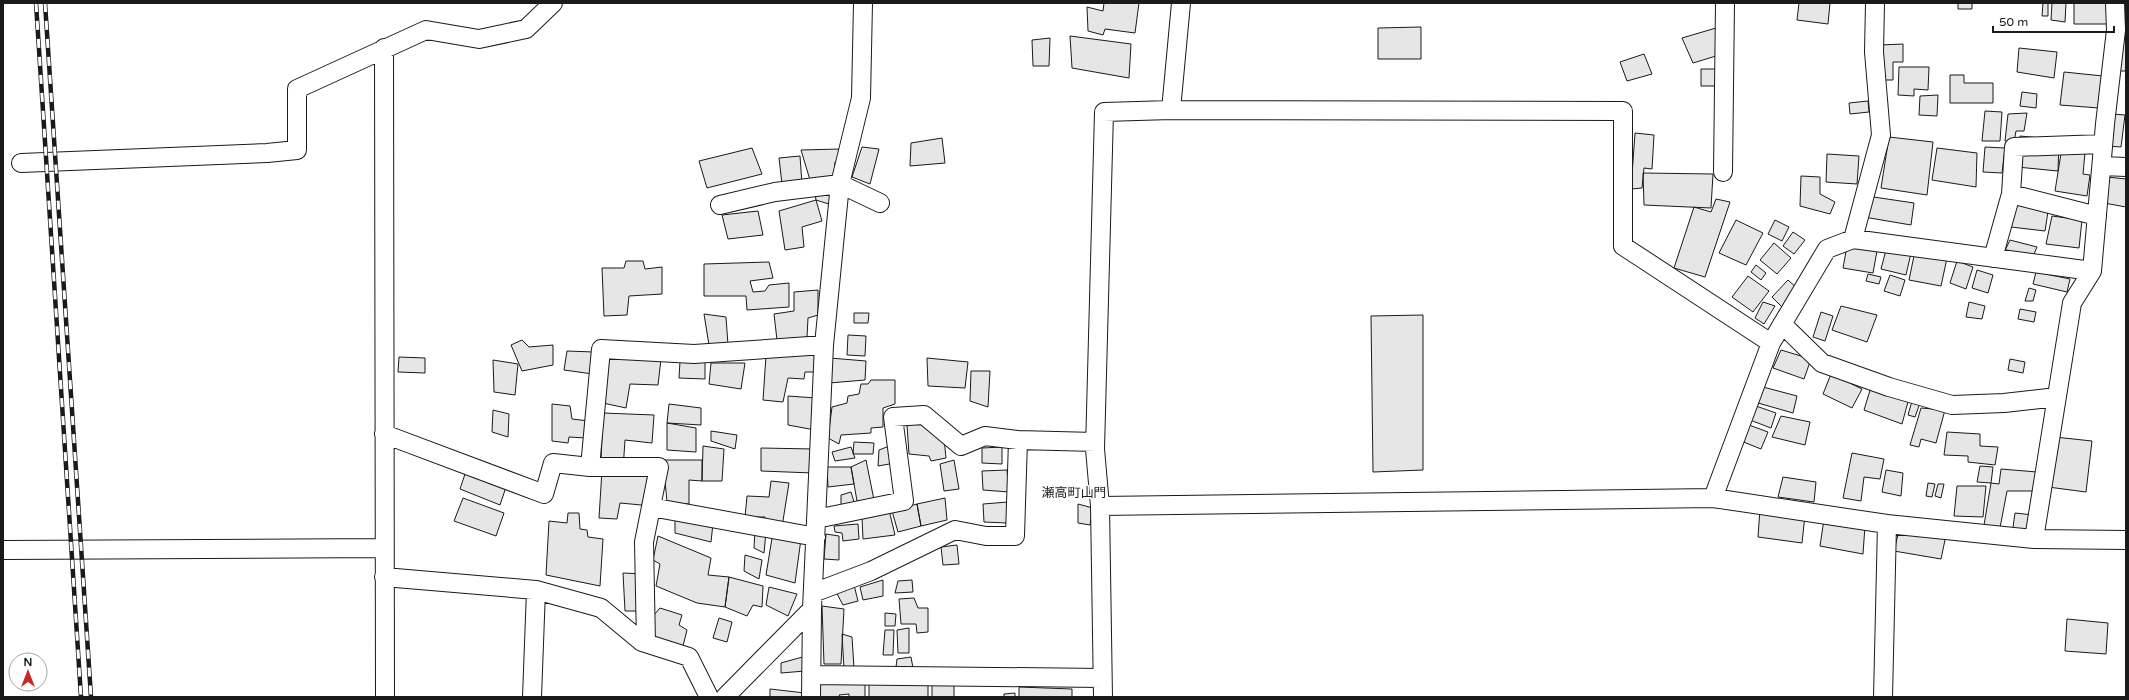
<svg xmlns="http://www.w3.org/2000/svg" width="2129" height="700" viewBox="0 0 2129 700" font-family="'Varela Round','Noto Sans JP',sans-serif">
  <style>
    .building { fill: #e6e6e6; stroke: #1a1a1a }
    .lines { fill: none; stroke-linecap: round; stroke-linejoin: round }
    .minor-casing { stroke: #1a1a1a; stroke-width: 20 }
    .minor { stroke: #fff; stroke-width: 18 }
    .rail-casing { stroke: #1a1a1a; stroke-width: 4.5 }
    .rail { stroke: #fff; stroke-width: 3; stroke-dasharray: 9; stroke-linecap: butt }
    .labels { text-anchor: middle; stroke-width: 3; stroke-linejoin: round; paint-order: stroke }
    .quarter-label { font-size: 13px; fill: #1a1a1a; stroke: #fff }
  </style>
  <rect width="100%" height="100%" fill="#fff"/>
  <path class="building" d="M 1104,3 L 1139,3 L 1135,33 L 1105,29 L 1103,35 L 1088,31 L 1087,7 L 1103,11 Z
    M 1799,3 L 1830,3 L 1828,24 L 1797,20 Z
    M 1958,3 L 1972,3 L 1972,9 L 1958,9 Z
    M 2043,3 L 2048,3 L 2048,16 L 2042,16 Z
    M 2052,3 L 2066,3 L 2065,22 L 2051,20 Z
    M 2074,3 L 2107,3 L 2108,24 L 2074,24 Z
    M 2123,9 L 2126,9 L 2126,28 L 2124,28 Z
    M 1421,27 L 1421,59 L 1378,59 L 1378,28 Z
    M 1716,28 L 1726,53 L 1693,63 L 1682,38 Z
    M 2122,34 L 2126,34 L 2126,71 L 2119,71 Z
    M 1070,36 L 1131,44 L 1129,78 L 1072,68 Z
    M 1050,38 L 1049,66 L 1033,66 L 1032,40 Z
    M 1903,44 L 1903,62 L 1893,62 L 1893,80 L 1881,80 L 1880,45 Z
    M 2019,48 L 2057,52 L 2054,78 L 2017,72 Z
    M 1644,54 L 1652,74 L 1627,81 L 1620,62 Z
    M 1899,67 L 1929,67 L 1928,90 L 1914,89 L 1914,96 L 1898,95 Z
    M 1701,69 L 1717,69 L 1717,86 L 1701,86 Z
    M 2064,72 L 2103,76 L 2099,108 L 2060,105 Z
    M 1950,75 L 1964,75 L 1964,83 L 1993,83 L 1993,103 L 1950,103 Z
    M 2022,92 L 2037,94 L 2036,108 L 2020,106 Z
    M 1938,95 L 1937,116 L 1919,115 L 1920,96 Z
    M 1868,101 L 1869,112 L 1850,114 L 1849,103 Z
    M 1985,111 L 2002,112 L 2000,141 L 1982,141 Z
    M 2027,113 L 2024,131 L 2016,131 L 2014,142 L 2005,141 L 2008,114 Z
    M 2112,114 L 2125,115 L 2121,147 L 2107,146 Z
    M 1635,133 L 1654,135 L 1652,169 L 1644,168 L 1642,188 L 1631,189 Z
    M 2020,136 L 2059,140 L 2058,171 L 2017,167 Z
    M 1889,137 L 1933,142 L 1927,195 L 1881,188 Z
    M 942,138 L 945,163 L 910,166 L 911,143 Z
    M 2063,141 L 2086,142 L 2083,174 L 2090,175 L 2087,196 L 2055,191 Z
    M 862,147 L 879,149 L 870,184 L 852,177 Z
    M 1985,147 L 2005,148 L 2002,173 L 1983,172 Z
    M 752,148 L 762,174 L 707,188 L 699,161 Z
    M 1937,148 L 1977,153 L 1976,187 L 1932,180 Z
    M 840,149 L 840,161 L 835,162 L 834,177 L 810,180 L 801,150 Z
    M 1827,154 L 1859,156 L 1857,184 L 1826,182 Z
    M 800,156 L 802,184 L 782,184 L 779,158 Z
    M 1643,173 L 1713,174 L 1711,208 L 1644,205 Z
    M 1801,176 L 1820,177 L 1820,194 L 1835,202 L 1830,214 L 1800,206 Z
    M 2107,177 L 2126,179 L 2126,207 L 2104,203 Z
    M 813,184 L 831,187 L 832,205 L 816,200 Z
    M 1867,196 L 1914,203 L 1911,225 L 1864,217 Z
    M 1716,199 L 1730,202 L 1705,277 L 1674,268 L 1694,207 L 1711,212 Z
    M 816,200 L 822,221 L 802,227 L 804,247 L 785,250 L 779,211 Z
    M 2017,200 L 2049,205 L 2045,231 L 2011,227 Z
    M 758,211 L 763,235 L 728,239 L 722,215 Z
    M 2052,216 L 2082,220 L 2079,248 L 2046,244 Z
    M 1736,220 L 1763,233 L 1746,265 L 1719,253 Z
    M 1775,220 L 1789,227 L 1782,241 L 1768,234 Z
    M 1793,232 L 1805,240 L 1794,254 L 1783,246 Z
    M 2010,240 L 2037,247 L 2028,268 L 2000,261 Z
    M 1774,243 L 1791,258 L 1777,274 L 1760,260 Z
    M 1847,246 L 1877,251 L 1873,273 L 1843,268 Z
    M 1887,246 L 1911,253 L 1906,275 L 1881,269 Z
    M 1915,251 L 1947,258 L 1941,286 L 1909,280 Z
    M 626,261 L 643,261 L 645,269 L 662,267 L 662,294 L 629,296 L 627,315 L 604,316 L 602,268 L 624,268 Z
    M 1957,261 L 1973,267 L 1966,289 L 1950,283 Z
    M 769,262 L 773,278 L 750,281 L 753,292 L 765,291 L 769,285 L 789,283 L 789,307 L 747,310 L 746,296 L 704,296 L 704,264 Z
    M 1756,265 L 1766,273 L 1761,280 L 1751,272 Z
    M 1977,270 L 1993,275 L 1988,293 L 1972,288 Z
    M 2036,272 L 2070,279 L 2067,292 L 2033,284 Z
    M 1868,274 L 1881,277 L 1879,284 L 1866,281 Z
    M 1890,275 L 1905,280 L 1900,296 L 1884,291 Z
    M 1748,276 L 1769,291 L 1753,312 L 1732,297 Z
    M 1788,280 L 1799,290 L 1783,308 L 1772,297 Z
    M 2029,288 L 2036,290 L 2033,301 L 2025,301 Z
    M 818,290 L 818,315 L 808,318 L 807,337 L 777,340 L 774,314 L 794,311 L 794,292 Z
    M 1763,302 L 1775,306 L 1764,324 L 1755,318 Z
    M 1969,302 L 1985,306 L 1982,319 L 1966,317 Z
    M 1841,306 L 1877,315 L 1867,342 L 1832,330 Z
    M 2020,309 L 2036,312 L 2034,322 L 2018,319 Z
    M 1821,312 L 1833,316 L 1825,341 L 1813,337 Z
    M 854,313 L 869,313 L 868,323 L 854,323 Z
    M 704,314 L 726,317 L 728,345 L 709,345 Z
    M 1423,315 L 1423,470 L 1373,472 L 1371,316 Z
    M 848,335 L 866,336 L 865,356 L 847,355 Z
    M 522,340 L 529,347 L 553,345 L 553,365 L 522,371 L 511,345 Z
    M 1781,350 L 1811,359 L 1804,379 L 1773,368 Z
    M 567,351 L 594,352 L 593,374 L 564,370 Z
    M 818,352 L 814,372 L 805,372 L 804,379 L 788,378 L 783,402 L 763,400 L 766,356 Z
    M 399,357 L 425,358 L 425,373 L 398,372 Z
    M 830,358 L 866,361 L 865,380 L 829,383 Z
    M 927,358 L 968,362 L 965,388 L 928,386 Z
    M 608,359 L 661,359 L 658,385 L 630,384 L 626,408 L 603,403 Z
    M 705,359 L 705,379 L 679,378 L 680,361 Z
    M 2010,359 L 2025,362 L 2023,373 L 2008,370 Z
    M 493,360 L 518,364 L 515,395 L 494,392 Z
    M 711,363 L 745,363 L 741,389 L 709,384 Z
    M 971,371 L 990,371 L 988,407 L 970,401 Z
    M 1831,374 L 1862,389 L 1852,408 L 1823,394 Z
    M 871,380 L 895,380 L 895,404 L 883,408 L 883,427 L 871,428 L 871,433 L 841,435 L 839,444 L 828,438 L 832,407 L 847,403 L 848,396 L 859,394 L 861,384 L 868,384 Z
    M 1763,387 L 1797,396 L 1793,413 L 1758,403 Z
    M 1871,387 L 1909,398 L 1902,424 L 1864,410 Z
    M 788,396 L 816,398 L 815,430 L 788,425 Z
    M 1912,401 L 1920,403 L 1915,417 L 1908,415 Z
    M 552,404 L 570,406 L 572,419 L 589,421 L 586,438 L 569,437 L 568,443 L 552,441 Z
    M 669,404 L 701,408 L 701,425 L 667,423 Z
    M 1756,406 L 1776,413 L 1771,428 L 1750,420 Z
    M 1921,408 L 1945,410 L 1936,443 L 1921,439 L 1919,447 L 1910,445 Z
    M 493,410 L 509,414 L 508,437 L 492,432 Z
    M 603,413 L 654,415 L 652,443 L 625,440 L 623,470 L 601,460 Z
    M 1781,416 L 1810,422 L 1805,445 L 1772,437 Z
    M 667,423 L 696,428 L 696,452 L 667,450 Z
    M 926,423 L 944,438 L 946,458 L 931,461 L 929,456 L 909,454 L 907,425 Z
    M 1749,425 L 1768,432 L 1761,449 L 1741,441 Z
    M 711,431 L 737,435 L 735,449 L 711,441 Z
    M 1947,432 L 1980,434 L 1980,446 L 1998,447 L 1995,465 L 1968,462 L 1968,456 L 1944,455 Z
    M 2055,437 L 2092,441 L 2086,492 L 2048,487 Z
    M 854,442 L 874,443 L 873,454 L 853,454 Z
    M 892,445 L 895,463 L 878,466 L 879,450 Z
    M 703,446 L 724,449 L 722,481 L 702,481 Z
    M 851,447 L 855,458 L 835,461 L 832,452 Z
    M 1002,447 L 1002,464 L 982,463 L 982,448 Z
    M 761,448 L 814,449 L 813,473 L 761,471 Z
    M 1852,453 L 1884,459 L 1880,479 L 1864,477 L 1861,501 L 1843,498 Z
    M 663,460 L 702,460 L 702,481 L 689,480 L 689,504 L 667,502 Z
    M 866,460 L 874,500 L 857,501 L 851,467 Z
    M 954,460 L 959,489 L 944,491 L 940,464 Z
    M 1980,466 L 1993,467 L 1991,483 L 1977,482 Z
    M 827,467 L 851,467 L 854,484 L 828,487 Z
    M 2001,469 L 2037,472 L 2036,491 L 2007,491 L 2000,528 L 1984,525 L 1991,483 L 1999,484 Z
    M 602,470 L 655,471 L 652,506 L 620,503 L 617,519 L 599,518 Z
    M 1007,470 L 1009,492 L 983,490 L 982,471 Z
    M 1886,470 L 1903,473 L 1901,496 L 1882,492 Z
    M 466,471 L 506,487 L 500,505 L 460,489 Z
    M 1783,477 L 1816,482 L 1814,502 L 1778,497 Z
    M 771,481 L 789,483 L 782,527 L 765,524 L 765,517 L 745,517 L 747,496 L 769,497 Z
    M 1928,483 L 1935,484 L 1932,497 L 1926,496 Z
    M 1938,484 L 1944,484 L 1941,498 L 1935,496 Z
    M 1957,486 L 1986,486 L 1983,517 L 1954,516 Z
    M 851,492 L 855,505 L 841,506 L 841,495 Z
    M 463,498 L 504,513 L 496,536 L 454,521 Z
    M 945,498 L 947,520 L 921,526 L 917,504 Z
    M 1008,502 L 1007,523 L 984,522 L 983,504 Z
    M 917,504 L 921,526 L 898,532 L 892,511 Z
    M 1078,504 L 1093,508 L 1090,525 L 1078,523 Z
    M 1760,509 L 1805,515 L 1802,543 L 1758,537 Z
    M 889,510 L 895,535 L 863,539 L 862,518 Z
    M 675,511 L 714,514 L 711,542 L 675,533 Z
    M 568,513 L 579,513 L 580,529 L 587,530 L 588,537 L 603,539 L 600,586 L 546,575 L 549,521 L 567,523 Z
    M 2015,513 L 2033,515 L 2030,536 L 2012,534 Z
    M 1824,519 L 1865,526 L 1863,554 L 1820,546 Z
    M 858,524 L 859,539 L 843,541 L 842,533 L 835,532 L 834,526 Z
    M 1900,526 L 1946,535 L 1941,559 L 1894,551 Z
    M 755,530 L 766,532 L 764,553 L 754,548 Z
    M 773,532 L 801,539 L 795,583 L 766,575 Z
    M 826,534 L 839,536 L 839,560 L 824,559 Z
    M 658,536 L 711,558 L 708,575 L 729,577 L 725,607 L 697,603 L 656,586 L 660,564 L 653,560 Z
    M 957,545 L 959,564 L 943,565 L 941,547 Z
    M 745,555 L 762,560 L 759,579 L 744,571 Z
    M 623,573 L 644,574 L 644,611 L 625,611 Z
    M 729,577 L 763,586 L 762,607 L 753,605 L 747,616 L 725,607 Z
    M 883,580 L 883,596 L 863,600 L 860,587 Z
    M 912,580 L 913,592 L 895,593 L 898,581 Z
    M 854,585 L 858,601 L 843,605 L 835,590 Z
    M 769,587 L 797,594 L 788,616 L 766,605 Z
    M 914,598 L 918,608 L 928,608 L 928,632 L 917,633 L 916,624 L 901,624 L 899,599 Z
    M 822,606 L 844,609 L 841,664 L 824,664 Z
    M 660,608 L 682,615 L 679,625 L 687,630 L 683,646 L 649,635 L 654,615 Z
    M 885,613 L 896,614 L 895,626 L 885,626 Z
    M 719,618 L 732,622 L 727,642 L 713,638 Z
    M 2067,619 L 2108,623 L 2106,654 L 2065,651 Z
    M 909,628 L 909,653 L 898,653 L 897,630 Z
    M 885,630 L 894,630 L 893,655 L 883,655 Z
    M 842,634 L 852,637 L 854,668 L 844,669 Z
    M 806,656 L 805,671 L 781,673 L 781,663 Z
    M 911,657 L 913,668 L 896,667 L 897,659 Z
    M 820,676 L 865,679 L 865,697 L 849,697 L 849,694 L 839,695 L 840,697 L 820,697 Z
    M 869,678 L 928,679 L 928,697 L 869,697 Z
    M 932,679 L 954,679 L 954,697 L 932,697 Z
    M 1019,687 L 1072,689 L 1072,697 L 1019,697 Z
    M 770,689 L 805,693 L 805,697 L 770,697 Z
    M 1015,693 L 1015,697 L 1004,697 L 1004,694 Z"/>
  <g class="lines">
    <defs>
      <path id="minor" d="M 384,48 L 385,697
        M 1171,110 L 1181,3
        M 21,163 L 267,153 L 297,150 L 297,89 L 426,30 L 479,39 L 526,29 L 553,3
        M 2102,166 L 2126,167
        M 1723,172 L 1725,3
        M 2011,194 L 2014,147 L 2103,144
        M 720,205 L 775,192 L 840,184 L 880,203
        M 1853,239 L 1881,135 L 1874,52 L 1875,3
        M 1993,258 L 2011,194 L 2097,216
        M 1782,324 L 1822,363 L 1889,387 L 1952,405 L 2004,403 L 2057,397
        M 384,434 L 544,494 L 553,463 L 590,467 L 659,467 L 644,542 L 646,643
        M 590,467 L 601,349 L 694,354 L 824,345
        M 1713,498 L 1771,343 L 1827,249 L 1853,239 L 2092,271
        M 1100,506 L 1713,498 L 1887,524 L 2034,539 L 2126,540
        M 651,507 L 816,537
        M 816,519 L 904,501 L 893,417 L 924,415 L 961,446 L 985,436 L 1018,440 L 1095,442
        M 2034,539 L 2072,303 L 2092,271 L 2105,124 L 2116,30 L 2115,3
        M 3,550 L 383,548
        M 384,577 L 536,590 L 601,608 L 642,642 L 689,657 L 709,697
        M 813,593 L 871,571 L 955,530 L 986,536 L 1015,536 L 1018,440
        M 811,675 L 1102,678
        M 532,697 L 536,590
        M 725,697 L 812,609
        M 811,697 L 812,609 L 824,345 L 840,184 L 861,98 L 863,3
        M 1103,697 L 1100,506 L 1095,449 L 1104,112 L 1171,110 L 1623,111 L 1623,246 L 1771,343
        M 1883,697 L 1887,524"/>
    </defs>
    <use href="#minor" class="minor-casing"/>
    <use href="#minor" class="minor"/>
    <defs>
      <path id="rail" d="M 36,3 L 81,697
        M 45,3 L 91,697"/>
    </defs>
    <use href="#rail" class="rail-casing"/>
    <use href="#rail" class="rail"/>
  </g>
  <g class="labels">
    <g class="quarter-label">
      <text x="1074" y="497">瀬高町山門</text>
    </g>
  </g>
  <rect width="2129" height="700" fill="none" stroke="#1a1a1a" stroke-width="8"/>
  <g transform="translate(28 672)"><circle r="19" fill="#ffffff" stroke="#a3a3a3"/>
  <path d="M0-3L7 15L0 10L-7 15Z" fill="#c62828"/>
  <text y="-6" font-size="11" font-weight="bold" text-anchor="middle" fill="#1a1a1a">N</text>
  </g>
  <path d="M1993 26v6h121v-6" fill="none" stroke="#1a1a1a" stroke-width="2"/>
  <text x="1999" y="26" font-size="12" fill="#1a1a1a" stroke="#ffffff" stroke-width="3" paint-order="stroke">50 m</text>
</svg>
